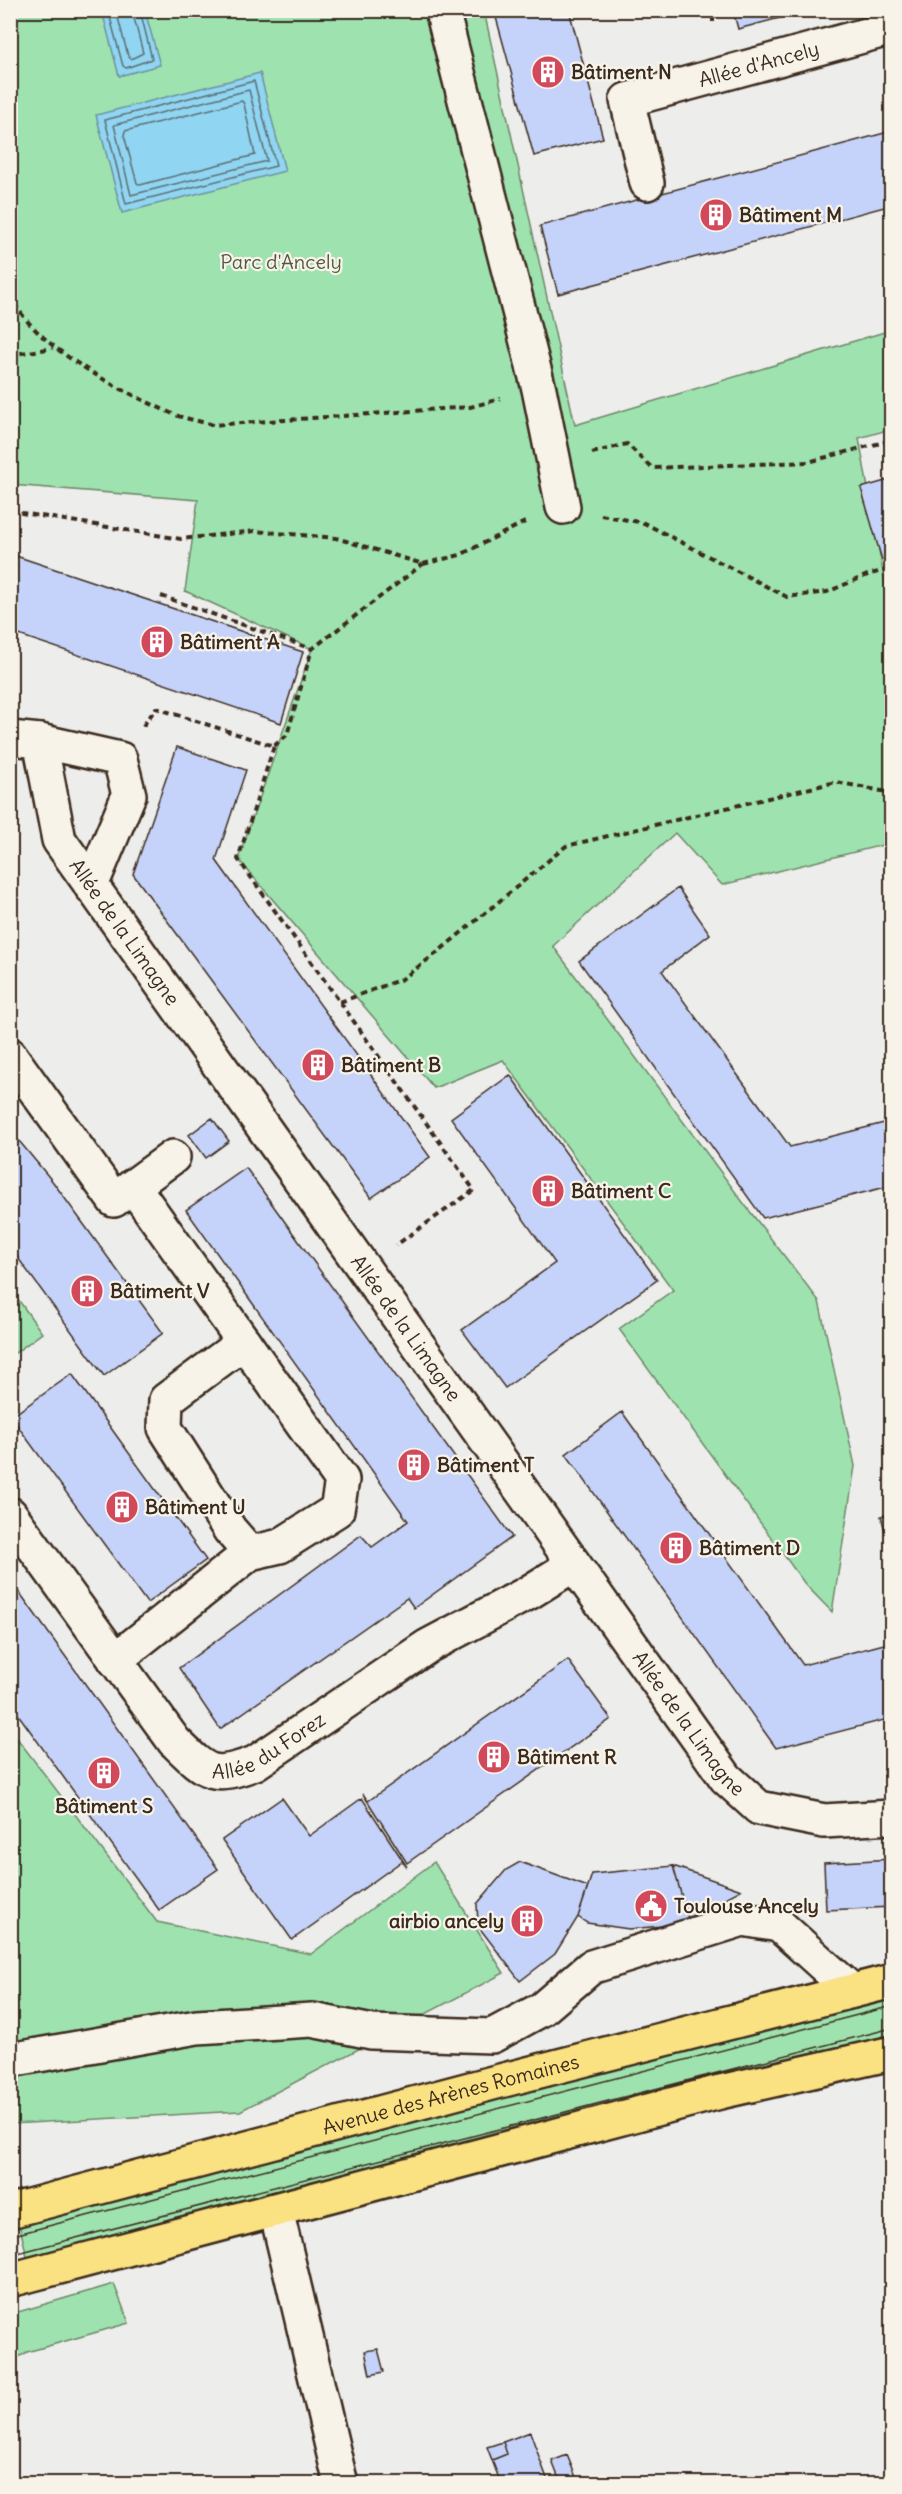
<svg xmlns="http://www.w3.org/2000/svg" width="902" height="2494" viewBox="0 0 902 2494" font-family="Delius,sans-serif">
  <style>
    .green { fill: #9ee3af; stroke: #6c8666; stroke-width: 1.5 }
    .water { fill: #90d5f2; stroke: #6e919d; stroke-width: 1.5 }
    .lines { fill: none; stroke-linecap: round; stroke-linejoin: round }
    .shore { stroke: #5d6e73; stroke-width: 1.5 }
    .building { fill: #c5d3fa; stroke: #3b2a1e; stroke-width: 1.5 }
    .minor-casing { stroke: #3b2a1e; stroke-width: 38 }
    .major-casing { stroke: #3b2a1e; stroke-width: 38 }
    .path { stroke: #3b2a1e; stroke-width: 4; stroke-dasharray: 6 4.5; stroke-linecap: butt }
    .minor { stroke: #f7f3e8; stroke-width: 33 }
    .major { stroke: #fae181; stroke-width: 33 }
    .tram { stroke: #3b2a1e; stroke-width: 1.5 }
    .labels { text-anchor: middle; stroke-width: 4.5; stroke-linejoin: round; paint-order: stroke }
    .street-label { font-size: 20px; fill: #3b2a1e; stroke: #f7f3e8 }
    .poi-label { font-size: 20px; font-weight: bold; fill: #3b2a1e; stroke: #f7f3e8; text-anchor: start }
    .park-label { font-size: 20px; fill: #545842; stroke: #f7f3e8 }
  </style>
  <rect width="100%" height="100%" fill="#ededec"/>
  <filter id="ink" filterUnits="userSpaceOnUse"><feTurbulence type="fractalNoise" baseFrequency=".0167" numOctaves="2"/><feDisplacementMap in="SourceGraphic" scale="12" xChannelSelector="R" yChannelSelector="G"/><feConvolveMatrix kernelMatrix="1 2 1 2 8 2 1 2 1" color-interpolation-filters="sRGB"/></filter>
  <g filter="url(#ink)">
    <path class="green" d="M 10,11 L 484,11 L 575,425 L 891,330 L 891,429 L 859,438 L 891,617 L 891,843 L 722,885 L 675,833 L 553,946 L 745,1205 L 819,1301 L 855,1466 L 832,1612 L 805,1584 L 619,1329 L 673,1290 L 503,1060 L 434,1088 L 238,859 L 312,649 L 185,591 L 198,500 L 11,485 Z
      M 10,1288 L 42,1333 L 11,1356 L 10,1356 Z
      M 10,1729 L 157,1922 L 311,1954 L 434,1862 L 504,1973 L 240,2111 L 11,2124 Z
      M 891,1995 L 891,2038 L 29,2264 L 19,2224 Z
      M 114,2284 L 129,2323 L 27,2352 L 11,2362 L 11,2314 Z"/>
    <path class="water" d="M 102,11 L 145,11 L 160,65 L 119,76 Z
      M 260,73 L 285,171 L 122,213 L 96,115 Z"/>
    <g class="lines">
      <path class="shore" d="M 108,10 L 123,66 L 126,68 L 152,59 L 140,10
        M 116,10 L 128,56 L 131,59 L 143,53 L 132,10
        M 254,81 L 276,166 L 126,204 L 105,120 Z
        M 249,90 L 267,161 L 131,195 L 114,125 Z
        M 242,101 L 244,104 L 255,155 L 140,185 L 137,183 L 124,135 L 125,131 Z"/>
    </g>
    <path class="building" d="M 494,10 L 569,10 L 603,138 L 534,156 Z
      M 733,10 L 810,10 L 738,29 Z
      M 892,131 L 892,205 L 558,294 L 540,226 Z
      M 892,479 L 892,558 L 882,560 L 861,488 Z
      M 10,554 L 303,652 L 281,723 L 10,632 Z
      M 177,747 L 246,770 L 216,860 L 430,1157 L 371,1198 L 133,874 Z
      M 678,888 L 710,934 L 662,971 L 790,1147 L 892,1121 L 892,1211 L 886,1187 L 763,1218 L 579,961 Z
      M 510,1075 L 657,1280 L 505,1388 L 462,1330 L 555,1263 L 451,1118 Z
      M 212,1118 L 229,1141 L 206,1158 L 189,1135 Z
      M 10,1130 L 53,1182 L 163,1333 L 104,1376 L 10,1247 Z
      M 246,1168 L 512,1537 L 414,1608 L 407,1598 L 220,1729 L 179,1668 L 361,1535 L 372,1547 L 408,1521 L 186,1210 Z
      M 72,1374 L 206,1560 L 147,1603 L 11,1417 Z
      M 622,1412 L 803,1665 L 892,1642 L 892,1718 L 776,1748 L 566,1454 Z
      M 892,1513 L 892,1556 L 881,1516 Z
      M 17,1589 L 218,1869 L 159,1910 L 10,1703 L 10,1594 Z
      M 568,1660 L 611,1719 L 407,1863 L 363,1794 L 368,1801 Z
      M 282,1798 L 309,1836 L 362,1798 L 407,1867 L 402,1861 L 292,1940 L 222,1840 Z
      M 892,1859 L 892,1907 L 826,1910 L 824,1863 Z
      M 520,1862 L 588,1887 L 578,1917 L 555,1954 L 520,1981 L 478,1926 L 477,1904 L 506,1870 Z
      M 673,1866 L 716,1881 L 741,1890 L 688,1918 Z
      M 673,1866 L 688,1918 L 662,1926 L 629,1929 L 587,1923 L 578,1917 L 592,1874 Z
      M 378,2349 L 384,2372 L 370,2375 L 365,2351 Z
      M 530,2432 L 549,2484 L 501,2484 L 492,2460 L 507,2454 L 503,2442 Z
      M 503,2442 L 507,2454 L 492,2460 L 487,2447 Z
      M 567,2455 L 578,2482 L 575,2484 L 561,2484 L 552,2461 Z"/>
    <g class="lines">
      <defs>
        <g id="minor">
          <path d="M 442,10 L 539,389 L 563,507"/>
          <path id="s1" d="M 647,183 L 627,100 L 892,28"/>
          <path id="s2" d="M 10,738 L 40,741 L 59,840 L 726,1778 L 759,1808 L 824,1821 L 892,1817"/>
          <path d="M 40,741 L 120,759 L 129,795 L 91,886"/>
          <path d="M 10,1055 L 114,1200 L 173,1157"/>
          <path d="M 244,1342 L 166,1400 L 165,1428 L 230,1530 L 250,1553"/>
          <path id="s3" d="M 10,1514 L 174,1741 C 206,1772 211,1780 255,1763 L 428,1646 L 528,1593 L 573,1565"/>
          <path d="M 115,1660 L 250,1553 L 280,1546 L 337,1510 L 342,1480 L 133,1186"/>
          <path d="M 10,2060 L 197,2027 L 312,2020 L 372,2032 L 492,2036 L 542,2009 L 591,1967 L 743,1919 L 779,1925 L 852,1991"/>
          <path d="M 276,2210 L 341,2484"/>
        </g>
        <g id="major">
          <path id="s4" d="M 10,2211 L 500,2081 L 892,1981"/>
          <path d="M 10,2280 L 720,2092 L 892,2053"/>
        </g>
      </defs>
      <use href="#minor" class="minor-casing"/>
      <use href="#major" class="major-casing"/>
      <path class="path" d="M 713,22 L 713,10
        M 10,294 C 33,348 122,391 173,414 C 186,419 200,421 213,425 L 470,407 L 500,399
        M 10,355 L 53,348
        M 592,453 L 627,444 L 652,468 L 808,462 L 892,440
        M 10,511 L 181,539 L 255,531 L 336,538 L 423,564 L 460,555 L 525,522
        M 601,515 L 644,523 L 787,597 L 827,592 L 870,574 L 892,569
        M 161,596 L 312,649
        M 143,726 L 156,708 L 274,746 L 238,859 L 474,1190 L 396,1245
        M 274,746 L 287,735 L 312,649 L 423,564
        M 340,1002 L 402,979 L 438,952 L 566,846 L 836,782 L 892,793"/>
      <use href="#minor" class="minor"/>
      <use href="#major" class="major"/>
      <path class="tram" d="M 10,2236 L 892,2006
        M 10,2255 L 892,2028"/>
    </g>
  </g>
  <defs>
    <symbol id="building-disc" viewBox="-11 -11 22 22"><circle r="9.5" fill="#d1495b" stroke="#f7f3e8"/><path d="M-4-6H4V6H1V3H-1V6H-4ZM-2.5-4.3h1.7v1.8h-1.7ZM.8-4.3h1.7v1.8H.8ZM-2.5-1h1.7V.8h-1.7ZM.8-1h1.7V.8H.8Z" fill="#fff"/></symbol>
    <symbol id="civic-disc" viewBox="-11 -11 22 22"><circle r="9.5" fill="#d1495b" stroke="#f7f3e8"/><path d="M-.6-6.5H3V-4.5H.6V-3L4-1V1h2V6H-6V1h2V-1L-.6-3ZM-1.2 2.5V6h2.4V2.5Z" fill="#fff"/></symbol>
  </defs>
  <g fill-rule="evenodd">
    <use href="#building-disc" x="529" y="53" width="38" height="38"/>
    <use href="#building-disc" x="697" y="196" width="38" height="38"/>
    <use href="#building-disc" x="138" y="623" width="38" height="38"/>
    <use href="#building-disc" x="299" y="1046" width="38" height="38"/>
    <use href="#building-disc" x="529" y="1172" width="38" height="38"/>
    <use href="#building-disc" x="68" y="1272" width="38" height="38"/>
    <use href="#building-disc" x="395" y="1446" width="38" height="38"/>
    <use href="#building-disc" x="103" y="1488" width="38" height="38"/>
    <use href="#building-disc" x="657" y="1529" width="38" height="38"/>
    <use href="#building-disc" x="475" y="1738" width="38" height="38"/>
    <use href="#building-disc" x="85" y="1754" width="38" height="38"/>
    <use href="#civic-disc" x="632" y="1887" width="38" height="38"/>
    <use href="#building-disc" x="508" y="1902" width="38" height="38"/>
  </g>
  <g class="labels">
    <g class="street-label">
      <text dy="7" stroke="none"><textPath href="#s1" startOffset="222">Allée d'Ancely</textPath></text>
      <text dy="7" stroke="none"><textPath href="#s2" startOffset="244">Allée de la Limagne</textPath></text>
      <text dy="7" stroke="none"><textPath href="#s2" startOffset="730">Allée de la Limagne</textPath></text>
      <text dy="7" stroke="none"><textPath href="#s2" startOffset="1216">Allée de la Limagne</textPath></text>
      <text dy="7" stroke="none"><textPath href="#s3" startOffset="392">Allée du Forez</textPath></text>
      <text dy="7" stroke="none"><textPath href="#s4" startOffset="456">Avenue des Arènes Romaines</textPath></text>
    </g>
    <g class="poi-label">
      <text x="571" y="79">Bâtiment N</text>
      <text x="739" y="222">Bâtiment M</text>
      <text x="180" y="649">Bâtiment A</text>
      <text x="341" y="1072">Bâtiment B</text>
      <text x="571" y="1198">Bâtiment C</text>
      <text x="110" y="1298">Bâtiment V</text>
      <text x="437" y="1472">Bâtiment T</text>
      <text x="145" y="1514">Bâtiment U</text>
      <text x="699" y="1555">Bâtiment D</text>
      <text x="517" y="1764">Bâtiment R</text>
      <text x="104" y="1813" text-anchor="middle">Bâtiment S</text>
      <text x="674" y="1913">Toulouse Ancely</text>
      <text x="504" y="1928" text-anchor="end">airbio ancely</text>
    </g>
    <g class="park-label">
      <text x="281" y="269">Parc d'Ancely</text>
    </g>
  </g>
  <rect width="902" height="2494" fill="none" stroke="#f7f3e8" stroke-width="36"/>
  <rect x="18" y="18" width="866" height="2458" fill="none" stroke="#3b2a1e" stroke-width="2" filter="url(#ink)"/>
</svg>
